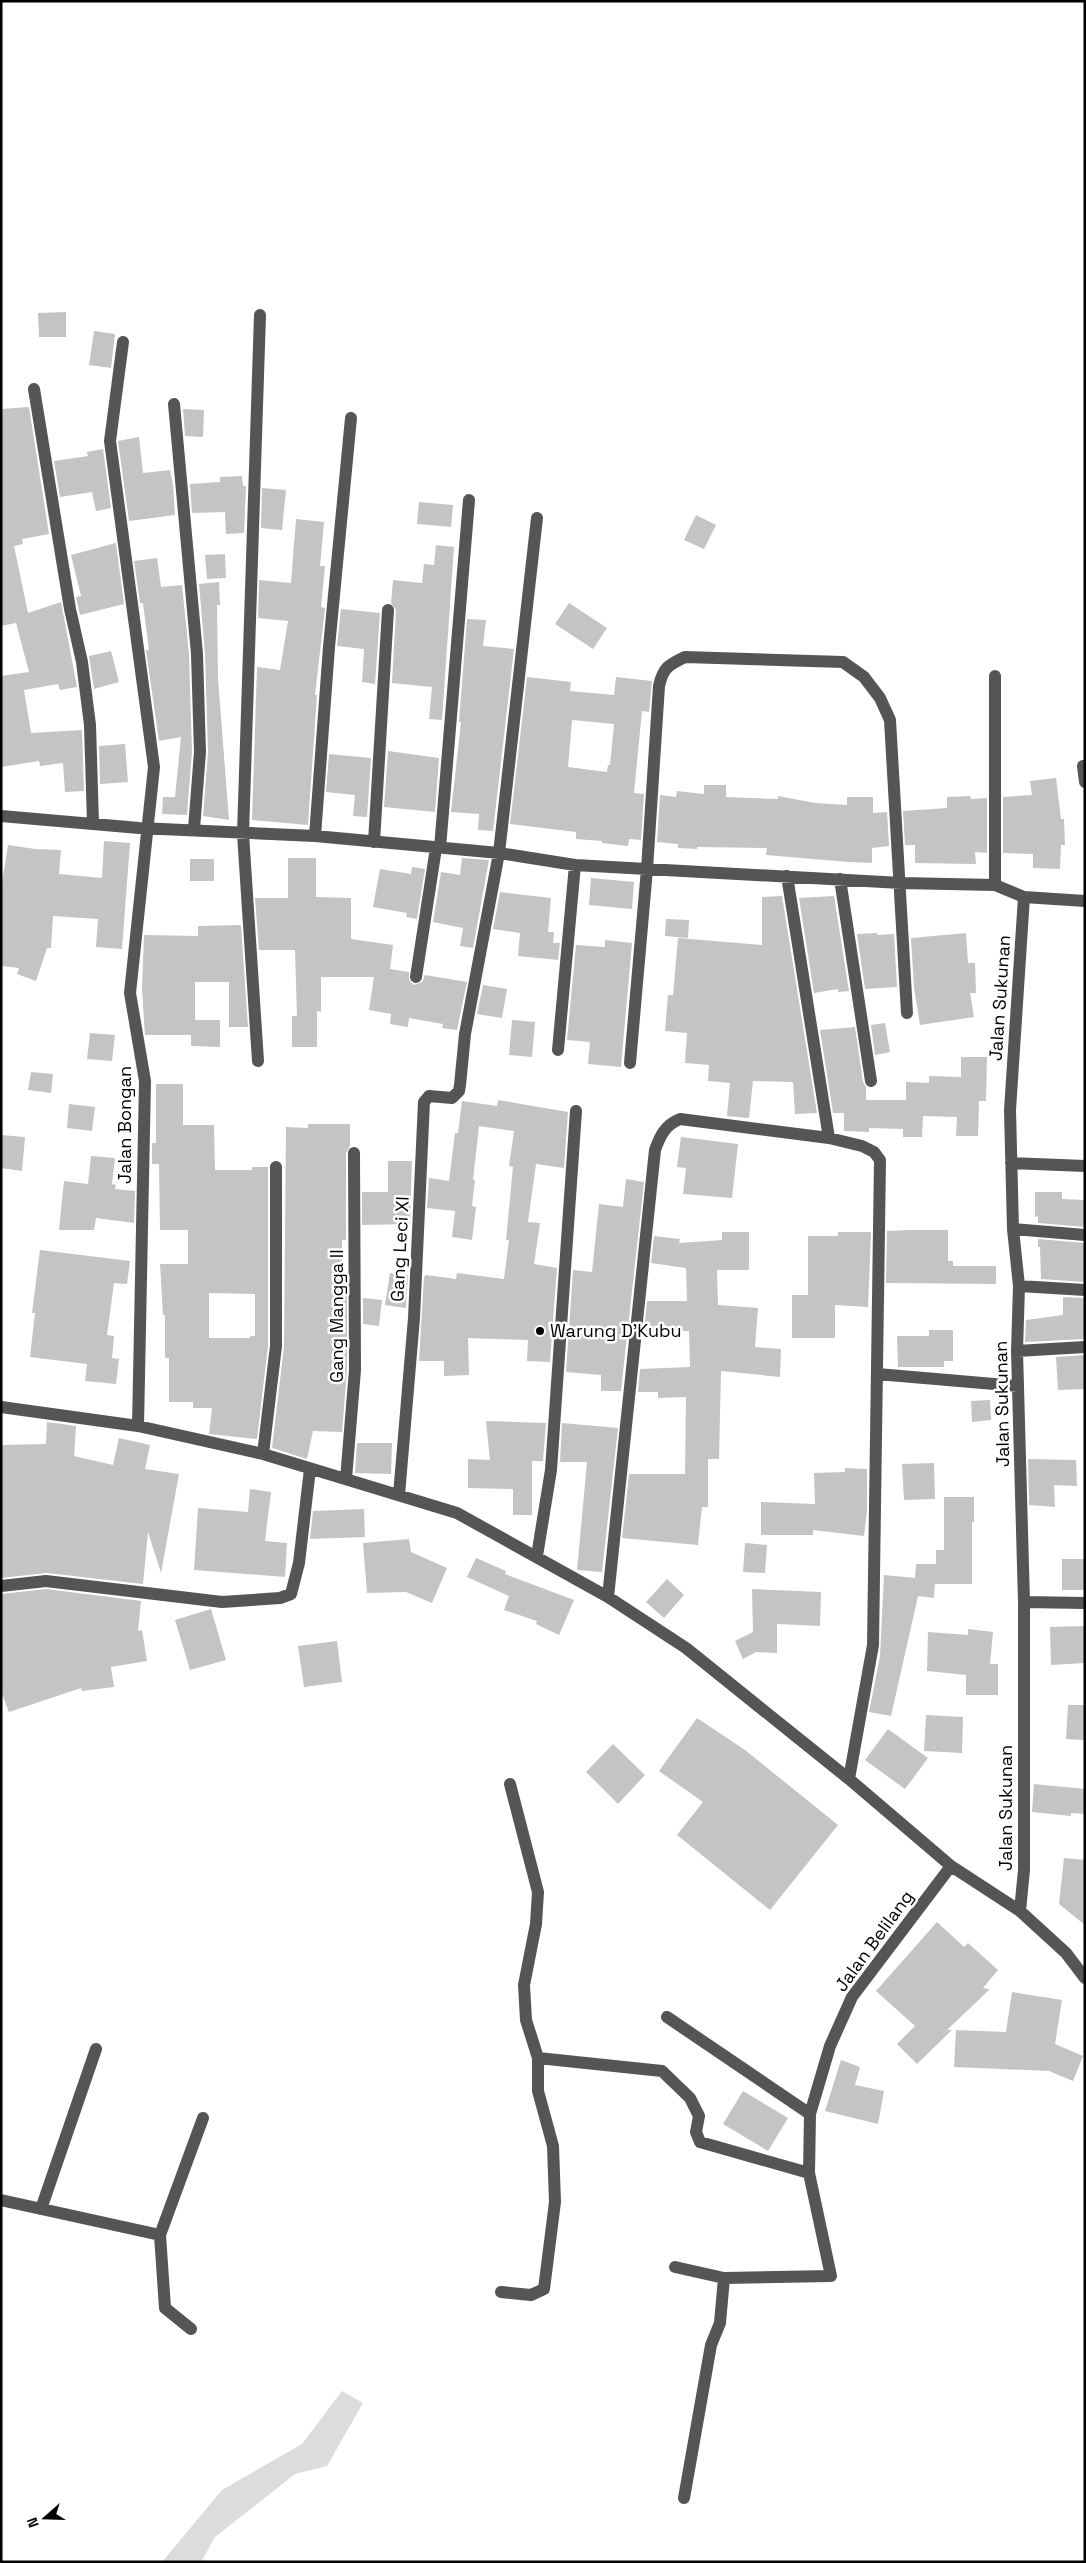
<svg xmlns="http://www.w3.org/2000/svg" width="1086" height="2563" viewBox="0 0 1086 2563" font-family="'Space Grotesk',sans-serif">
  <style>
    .green { fill: #dcdcdc }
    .building { fill: #c4c4c4; fill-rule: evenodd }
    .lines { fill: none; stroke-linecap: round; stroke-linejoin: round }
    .minor { stroke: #555; stroke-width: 12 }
    .poi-dot { fill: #000; stroke: #fff; stroke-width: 2 }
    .labels { text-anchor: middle; stroke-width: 5; stroke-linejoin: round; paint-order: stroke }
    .street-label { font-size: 18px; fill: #000; stroke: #fff }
    .poi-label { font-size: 18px; fill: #000; stroke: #fff; text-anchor: start }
  </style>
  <rect width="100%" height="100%" fill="#fff"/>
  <path class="green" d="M 342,2391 L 363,2403 L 327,2466 L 295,2474 L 215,2537 L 201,2562 L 162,2562 L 222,2490 L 302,2444 Z"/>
  <path class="building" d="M 66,312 L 66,337 L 39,337 L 38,313 Z
    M 94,331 L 115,334 L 111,368 L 89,365 Z
    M 29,407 L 49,534 L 22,539 L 23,544 L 14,546 L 28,613 L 61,602 L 77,687 L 60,690 L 58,684 L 24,690 L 31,733 L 82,730 L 84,791 L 65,792 L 63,763 L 40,766 L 39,761 L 1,767 L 1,676 L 29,672 L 16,623 L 1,626 L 1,409 Z
    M 183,409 L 204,410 L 203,437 L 185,436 Z
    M 139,437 L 143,473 L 170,470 L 173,485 L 175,515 L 129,521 L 118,441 Z
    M 103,449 L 111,508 L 96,511 L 92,492 L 60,497 L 54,461 L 88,456 L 87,452 Z
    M 242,476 L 243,486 L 246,486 L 244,533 L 226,534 L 225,512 L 192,513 L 190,484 L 220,482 L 220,477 Z
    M 262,488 L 286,490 L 282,530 L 261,528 Z
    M 419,502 L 453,505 L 451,527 L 417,524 Z
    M 696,515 L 716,525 L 704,549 L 684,540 Z
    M 296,519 L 324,522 L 320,566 L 325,566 L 321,607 L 325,608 L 315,695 L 317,695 L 308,825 L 252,820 L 257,667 L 280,670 L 288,621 L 258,618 L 259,580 L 291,583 Z
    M 116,543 L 124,604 L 80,615 L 76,597 L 81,596 L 71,555 Z
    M 436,545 L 454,547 L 442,720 L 429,719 L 432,687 L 392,683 L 396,610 L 391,603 L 393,580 L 422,583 L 424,564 L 434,565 Z
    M 225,554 L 226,578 L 207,579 L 205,555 Z
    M 157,558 L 161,587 L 182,585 L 189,654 L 192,752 L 187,815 L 162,814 L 163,797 L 175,797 L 181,737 L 159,741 L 146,650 L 149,650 L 143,603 L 140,603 L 134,561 Z
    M 219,582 L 220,605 L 217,605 L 218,679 L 229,820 L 203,816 L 208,752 L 205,654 L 199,584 Z
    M 569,603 L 607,628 L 593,649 L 555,624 Z
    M 341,609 L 380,613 L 375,684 L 362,682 L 364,649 L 337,646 Z
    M 467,619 L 486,620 L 483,646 L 514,649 L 493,831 L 478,830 L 479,814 L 451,812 L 461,722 L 459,722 Z
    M 111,651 L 119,682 L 94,689 L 89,656 Z
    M 527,677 L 571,682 L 570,691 L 614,695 L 616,677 L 652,681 L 649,712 L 642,711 L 634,793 L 644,794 L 641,840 L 629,839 L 628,846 L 602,843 L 602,841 L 576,839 L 576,832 L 510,824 ZM 572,720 L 614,724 L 610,765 L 608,765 L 607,772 L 568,767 Z
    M 125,744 L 128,782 L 100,784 L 99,746 Z
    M 388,751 L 439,758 L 435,812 L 384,807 Z
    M 329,754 L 371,758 L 367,817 L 353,816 L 355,795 L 326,792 Z
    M 1056,778 L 1061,819 L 1064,819 L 1065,845 L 1061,845 L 1060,869 L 1033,868 L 1033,854 L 1003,853 L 1003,797 L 1032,795 L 1030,781 Z
    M 704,785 L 726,785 L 726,797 L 778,799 L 778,796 L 815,803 L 847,805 L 847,797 L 873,797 L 873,813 L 887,812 L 889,846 L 872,848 L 872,863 L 848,862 L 766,855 L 767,848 L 697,847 L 697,849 L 678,848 L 678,844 L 657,842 L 660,795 L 676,797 L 677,791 L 704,794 Z
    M 970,796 L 971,799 L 987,798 L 987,853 L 975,852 L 976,864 L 915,863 L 915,845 L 905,845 L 903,811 L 947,808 L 947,797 Z
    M 104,841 L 130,843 L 122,949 L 96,947 L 98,919 L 53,916 L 51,948 L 47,948 L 36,981 L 17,974 L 19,968 L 1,966 L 1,889 L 8,845 L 35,849 L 61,850 L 59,874 L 102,878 Z
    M 288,858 L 316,858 L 316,897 L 351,898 L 351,939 L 393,945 L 390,969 L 409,972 L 409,980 L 414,985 L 422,982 L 425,975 L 467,982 L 457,1030 L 442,1028 L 443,1024 L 409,1018 L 408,1027 L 390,1024 L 391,1014 L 369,1010 L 374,977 L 321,977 L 321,1012 L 317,1011 L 317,1047 L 292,1047 L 292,1016 L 297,1016 L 295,950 L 259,950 L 255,898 L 288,898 Z
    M 462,858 L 489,860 L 473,948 L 460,946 L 463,928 L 433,922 L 441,872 L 460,875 Z
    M 190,859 L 214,859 L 214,881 L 190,881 Z
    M 412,867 L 425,869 L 417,919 L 406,917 L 407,913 L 373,907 L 380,869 L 411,874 Z
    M 591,878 L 634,882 L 632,909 L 589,905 Z
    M 500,892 L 551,898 L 548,932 L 554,932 L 553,943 L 560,943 L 558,960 L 518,956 L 520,933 L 493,929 Z
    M 782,896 L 817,1113 L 795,1114 L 793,1082 L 753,1081 L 749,1118 L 727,1116 L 730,1083 L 708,1081 L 709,1065 L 685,1063 L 687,1033 L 665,1031 L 668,995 L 673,995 L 678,938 L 762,945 L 762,897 Z
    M 834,896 L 849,991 L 838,992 L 838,989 L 814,993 L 799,898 Z
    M 666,919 L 689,920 L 688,938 L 665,936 Z
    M 241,925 L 248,1027 L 229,1027 L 229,982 L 195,982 L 195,1020 L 220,1020 L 220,1047 L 191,1046 L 191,1035 L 145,1035 L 142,989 L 144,935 L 198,936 L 198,926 Z
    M 877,933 L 877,935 L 894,934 L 897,987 L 865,989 L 857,934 Z
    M 966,933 L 968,963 L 975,963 L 976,993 L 970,993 L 974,1017 L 920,1025 L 914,988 L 911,938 Z
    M 605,940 L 632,943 L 621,1067 L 588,1064 L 590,1042 L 567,1040 L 576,945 L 605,947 Z
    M 483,985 L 507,989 L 502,1018 L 477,1014 Z
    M 512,1020 L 535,1022 L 532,1057 L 509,1055 Z
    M 885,1023 L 890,1052 L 875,1055 L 871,1025 Z
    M 855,1027 L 863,1082 L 866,1087 L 866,1100 L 906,1100 L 906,1082 L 929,1083 L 929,1076 L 961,1077 L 961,1057 L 987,1057 L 986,1101 L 979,1101 L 978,1136 L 956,1136 L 957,1117 L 923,1116 L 922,1137 L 903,1137 L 903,1129 L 869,1128 L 869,1132 L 844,1131 L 844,1113 L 833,1113 L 820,1030 Z
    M 90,1033 L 115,1035 L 112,1061 L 87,1059 Z
    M 31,1072 L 53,1074 L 51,1093 L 28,1090 Z
    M 156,1084 L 183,1084 L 183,1125 L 214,1125 L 215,1170 L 252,1170 L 252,1167 L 268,1167 L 268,1346 L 257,1439 L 209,1434 L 212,1408 L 193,1408 L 193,1402 L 169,1402 L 169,1358 L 165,1358 L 165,1315 L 163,1315 L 160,1264 L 188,1264 L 188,1230 L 160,1230 L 159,1164 L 152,1164 L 152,1143 L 156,1143 ZM 209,1293 L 255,1294 L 255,1336 L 250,1336 L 250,1338 L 209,1338 Z
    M 498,1100 L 568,1112 L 564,1168 L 536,1164 L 528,1222 L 540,1223 L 534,1264 L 557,1268 L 550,1362 L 527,1361 L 528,1340 L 468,1338 L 469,1375 L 444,1376 L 444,1361 L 419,1361 L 424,1277 L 426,1275 L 456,1279 L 457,1273 L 504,1279 L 509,1240 L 506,1240 L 513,1167 L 509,1166 L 514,1131 L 479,1126 L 473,1180 L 475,1180 L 472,1206 L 476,1207 L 472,1240 L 452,1237 L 455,1211 L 427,1208 L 429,1178 L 449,1181 L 455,1133 L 458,1133 L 462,1101 L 497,1106 Z
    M 69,1104 L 95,1107 L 92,1131 L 67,1128 Z
    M 308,1124 L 350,1124 L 350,1146 L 346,1153 L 346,1240 L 342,1240 L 342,1294 L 347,1296 L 347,1370 L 342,1432 L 313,1431 L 307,1459 L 272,1448 L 284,1346 L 286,1127 L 308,1128 Z
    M 1,1135 L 25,1137 L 22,1171 L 1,1168 Z
    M 681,1137 L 738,1144 L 732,1198 L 683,1194 L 686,1168 L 677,1167 Z
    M 91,1156 L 115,1158 L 112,1184 L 116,1185 L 115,1189 L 135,1191 L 134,1223 L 96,1218 L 94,1230 L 59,1230 L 64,1181 L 88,1184 Z
    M 388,1161 L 412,1161 L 410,1224 L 362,1225 L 362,1192 L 388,1192 Z
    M 626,1179 L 644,1182 L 621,1391 L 601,1391 L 601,1375 L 566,1372 L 573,1270 L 592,1272 L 599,1204 L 623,1207 Z
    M 1035,1192 L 1062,1192 L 1062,1199 L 1085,1200 L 1085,1227 L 1038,1223 L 1038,1216 L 1035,1217 Z
    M 910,1230 L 948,1230 L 948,1261 L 953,1261 L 953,1266 L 996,1266 L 996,1284 L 886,1283 L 887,1231 Z
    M 722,1232 L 749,1232 L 749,1270 L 717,1270 L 718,1305 L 758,1308 L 755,1347 L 781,1349 L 780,1377 L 721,1371 L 719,1459 L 708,1459 L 708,1507 L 702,1507 L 698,1545 L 622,1538 L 629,1474 L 685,1474 L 686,1397 L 658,1398 L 658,1392 L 638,1392 L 640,1369 L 690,1367 L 689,1331 L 644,1331 L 647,1301 L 687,1301 L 686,1268 L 651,1263 L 654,1236 L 680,1239 L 679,1243 L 722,1240 Z
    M 838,1232 L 871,1232 L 868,1307 L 835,1305 L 835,1338 L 792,1338 L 792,1295 L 808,1295 L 808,1236 L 838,1236 Z
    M 1038,1239 L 1085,1243 L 1085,1282 L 1041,1279 L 1040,1247 L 1038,1247 Z
    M 40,1250 L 130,1261 L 127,1284 L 114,1283 L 107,1335 L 114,1336 L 112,1358 L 119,1359 L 116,1384 L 85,1381 L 87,1364 L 30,1357 L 35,1313 L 32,1313 Z
    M 390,1273 L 408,1275 L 406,1308 L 385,1305 Z
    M 1063,1297 L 1085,1298 L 1085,1339 L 1025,1342 L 1026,1320 L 1063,1315 Z
    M 363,1298 L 382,1300 L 379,1326 L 363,1324 Z
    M 929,1330 L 953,1330 L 953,1361 L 944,1361 L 944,1367 L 898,1367 L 897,1336 L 929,1336 Z
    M 1085,1355 L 1085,1389 L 1058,1390 L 1056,1357 Z
    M 990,1400 L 991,1420 L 972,1422 L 971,1401 Z
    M 486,1421 L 546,1423 L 543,1461 L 532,1461 L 532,1515 L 513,1515 L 513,1489 L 468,1488 L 468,1459 L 490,1460 Z
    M 47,1422 L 76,1426 L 74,1456 L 113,1465 L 119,1438 L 150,1445 L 145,1469 L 179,1474 L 161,1573 L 148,1532 L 143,1584 L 47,1573 L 1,1578 L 1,1445 L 46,1444 Z
    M 562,1423 L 618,1428 L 602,1572 L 577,1570 L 587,1462 L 560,1462 Z
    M 357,1443 L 392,1443 L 391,1474 L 355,1473 Z
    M 1028,1459 L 1076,1460 L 1077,1486 L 1054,1485 L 1055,1507 L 1029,1505 Z
    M 934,1463 L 935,1499 L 904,1500 L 902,1464 Z
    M 845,1468 L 867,1469 L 867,1511 L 864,1536 L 813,1530 L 813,1535 L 761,1535 L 761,1502 L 815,1504 L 814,1473 L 845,1472 Z
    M 250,1489 L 271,1492 L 265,1541 L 287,1543 L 285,1577 L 194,1570 L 198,1508 L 248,1512 Z
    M 944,1497 L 974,1497 L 974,1522 L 972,1522 L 972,1584 L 935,1584 L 934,1598 L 918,1596 L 891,1716 L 869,1712 L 880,1656 L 884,1575 L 915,1578 L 916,1564 L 936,1564 L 936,1550 L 944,1550 Z
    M 364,1509 L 365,1537 L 310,1539 L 313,1511 Z
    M 409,1539 L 411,1552 L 447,1568 L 432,1603 L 406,1592 L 367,1593 L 363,1543 Z
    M 745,1543 L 767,1545 L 765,1573 L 743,1572 Z
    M 476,1558 L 506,1571 L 505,1574 L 574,1600 L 559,1635 L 536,1624 L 537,1621 L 504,1610 L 509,1596 L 467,1577 Z
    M 1062,1559 L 1085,1559 L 1085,1590 L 1062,1590 Z
    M 667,1579 L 684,1595 L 664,1618 L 646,1602 Z
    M 46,1589 L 141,1601 L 138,1631 L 142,1630 L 147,1661 L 111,1667 L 114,1687 L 82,1691 L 81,1688 L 9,1712 L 1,1691 L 1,1594 Z
    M 752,1589 L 821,1592 L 820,1626 L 777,1624 L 777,1653 L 756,1652 L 743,1659 L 735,1641 L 753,1632 Z
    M 211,1609 L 226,1660 L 190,1670 L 175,1620 Z
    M 1085,1626 L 1085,1663 L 1051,1665 L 1050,1627 Z
    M 968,1629 L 993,1632 L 990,1664 L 998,1664 L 998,1695 L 966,1695 L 966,1675 L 927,1671 L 928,1632 L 968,1635 Z
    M 337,1641 L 342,1682 L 304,1687 L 298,1646 Z
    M 1068,1705 L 1085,1705 L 1085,1740 L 1066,1739 Z
    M 926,1715 L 963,1717 L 962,1753 L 924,1751 Z
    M 697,1718 L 745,1750 L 838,1825 L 770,1910 L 677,1835 L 703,1802 L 659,1771 Z
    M 888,1729 L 928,1758 L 905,1789 L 865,1760 Z
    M 613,1744 L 645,1775 L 618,1804 L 586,1772 Z
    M 1034,1784 L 1085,1789 L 1085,1814 L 1071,1813 L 1071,1816 L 1032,1812 Z
    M 1064,1858 L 1085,1860 L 1085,1925 L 1059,1904 Z
    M 937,1922 L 964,1947 L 968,1943 L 998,1970 L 983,1988 L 990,1989 L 947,2030 L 952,2030 L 917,2064 L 897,2044 L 915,2026 L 876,1991 Z
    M 1012,1992 L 1062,2000 L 1055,2044 L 1083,2056 L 1073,2081 L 1049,2071 L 954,2067 L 956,2030 L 1006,2032 Z
    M 841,2060 L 860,2067 L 855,2085 L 884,2091 L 878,2124 L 825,2111 Z
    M 743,2091 L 788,2118 L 768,2151 L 723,2124 Z"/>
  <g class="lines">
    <path class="minor" d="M 123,342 L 110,441 L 154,767 L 130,993 L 145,1081 L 138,1426
      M 34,389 L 70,609 L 82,662 L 90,725 L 93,823
      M 174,404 L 197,654 L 200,752 L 194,829
      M 1083,766 L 1085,782
      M 1,816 L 139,828 L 315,836 L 499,853 L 575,865 L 901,883 L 995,885 L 1024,897 L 1085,901
      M 315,836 L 329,647 L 351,418
      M 374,842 L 388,610
      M 440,848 L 469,500
      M 787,876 L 829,1138
      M 840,879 L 871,1081
      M 995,885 L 995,676
      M 416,977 L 436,848
      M 558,1050 L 575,865
      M 258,1061 L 243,834 L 260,315
      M 630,1063 L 647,869 L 659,686 C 663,668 668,665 685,657 L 843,662 L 864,677 L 880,698 L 890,720 L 907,1013
      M 1011,1163 L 1085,1166
      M 1013,1229 L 1085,1235
      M 1019,1286 L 1085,1290
      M 1017,1351 L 1085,1347
      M 877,1374 L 1018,1386
      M 1,1407 L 138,1426 L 263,1454 L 457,1513 L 608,1597 L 686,1648 L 849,1779 L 951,1866 L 1020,1911 L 1066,1953 L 1085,1978
      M 263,1454 L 276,1346 L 276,1167
      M 346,1479 L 355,1370 L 354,1153
      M 399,1495 L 414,1318 L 424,1102 L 429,1096 L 452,1098 L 459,1091 L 460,1085 L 465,1034 L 499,853 L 537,518
      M 537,1556 L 551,1470 L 576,1111
      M 1,1586 L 46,1581 L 222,1602 L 280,1598 L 291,1594 L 299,1563 L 310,1469
      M 608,1597 L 655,1150 C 660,1136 665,1125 680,1119 L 829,1138 L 862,1146 L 874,1152 L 880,1160 L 873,1645 L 849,1779
      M 1024,1602 L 1085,1603
      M 1020,1911 L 1024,1870 L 1024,1602 L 1017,1351 L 1019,1286 L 1013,1229 L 1010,1110 L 1024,897
      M 667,2017 L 810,2114
      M 538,2058 L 662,2071 L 690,2098 L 699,2116 L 696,2132 L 700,2142 L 809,2173
      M 1,2200 L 160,2235 L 165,2308 L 191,2329
      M 41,2209 L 96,2049
      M 160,2235 L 203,2118
      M 675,2267 L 724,2278 L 831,2276 L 809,2173 L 810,2114 L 830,2046 L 852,1997 L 951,1866
      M 501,2292 L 531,2295 L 544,2289 L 555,2202 L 553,2146 L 538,2091 L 538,2058 L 526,2020 L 524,1985 L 536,1924 L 538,1892 L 510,1784
      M 684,2498 L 711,2345 L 720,2323 L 724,2278"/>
  </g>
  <circle class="poi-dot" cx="540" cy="1331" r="5"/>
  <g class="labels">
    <g class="street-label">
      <text transform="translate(1000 998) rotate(-86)" y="6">Jalan Sukunan</text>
      <text transform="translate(125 1125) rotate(-90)" y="6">Jalan Bongan</text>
      <text transform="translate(400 1249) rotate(-87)" y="6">Gang Leci XI</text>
      <text transform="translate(337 1316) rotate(-90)" y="6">Gang Mangga II</text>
      <text transform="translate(1002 1404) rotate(-91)" y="6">Jalan Sukunan</text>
      <text transform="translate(1006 1808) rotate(-90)" y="6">Jalan Sukunan</text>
      <text transform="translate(874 1941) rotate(-54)" y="6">Jalan Belilang</text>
    </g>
    <g class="poi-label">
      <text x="550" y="1337">Warung D'Kubu</text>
    </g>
  </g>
  <rect width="1086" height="2563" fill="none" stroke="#000000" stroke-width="5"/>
  <g transform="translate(45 2518) rotate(250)" stroke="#ffffff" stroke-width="4" paint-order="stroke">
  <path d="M0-4L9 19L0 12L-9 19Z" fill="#000000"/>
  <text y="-8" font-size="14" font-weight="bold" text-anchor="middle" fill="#000000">N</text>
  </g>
</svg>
